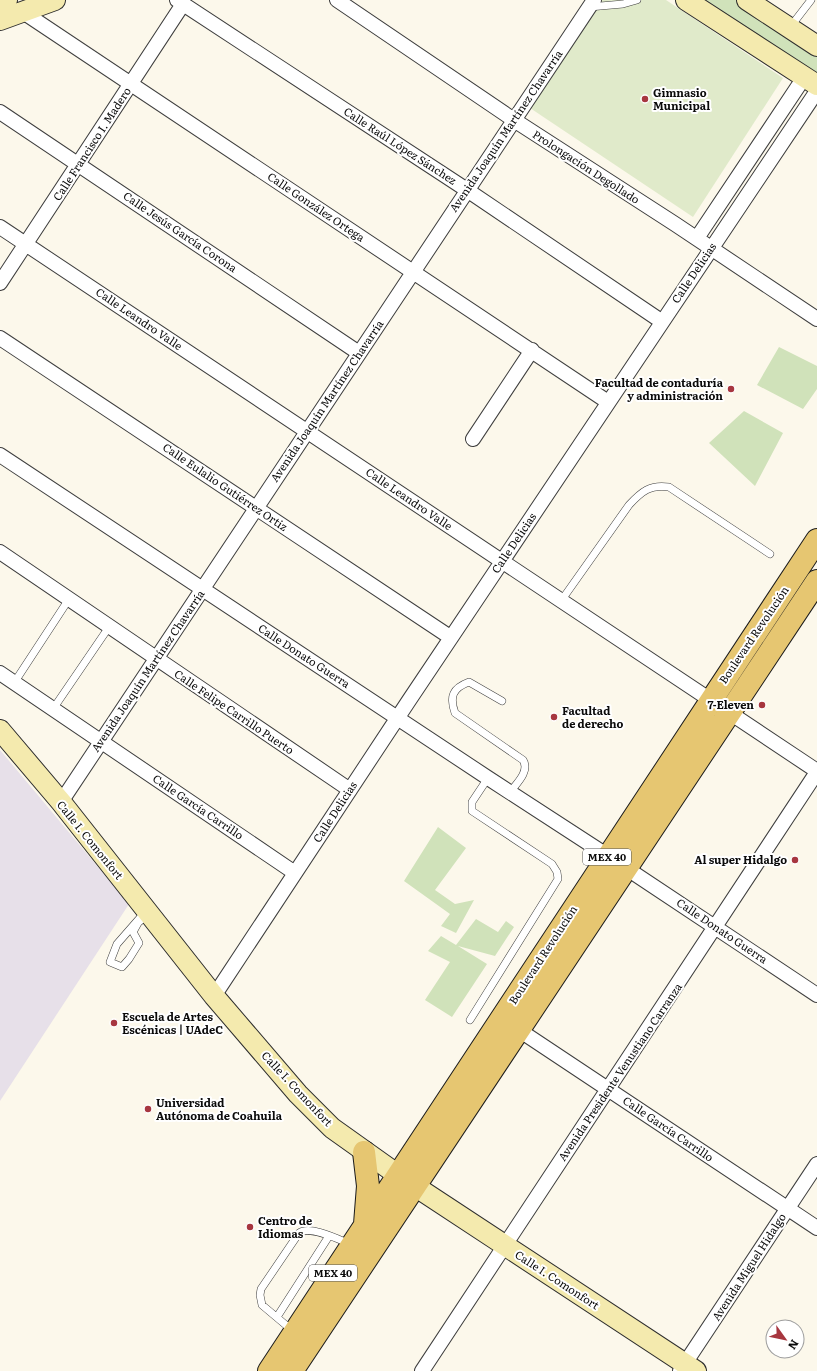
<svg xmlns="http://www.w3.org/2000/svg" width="817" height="1371" viewBox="0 0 817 1371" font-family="Literata,serif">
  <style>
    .industrial { fill: #e7e0e9 }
    .green { fill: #d0e2ba }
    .pitch { fill: #e0eaca }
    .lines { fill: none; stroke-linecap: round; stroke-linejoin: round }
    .service-casing { stroke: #3e3e3e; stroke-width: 8 }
    .minor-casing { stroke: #3e3e3e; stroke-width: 16 }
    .secondary-casing { stroke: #2d2d2d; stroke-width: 22 }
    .primary-casing { stroke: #1c1c1c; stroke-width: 24 }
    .service { stroke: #fff; stroke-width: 7 }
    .minor { stroke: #fff; stroke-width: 14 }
    .secondary { stroke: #f4eaae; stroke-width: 20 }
    .primary { stroke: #e6c671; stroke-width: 22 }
    .poi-dot { fill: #a7363f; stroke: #fff; stroke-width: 1.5 }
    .labels { text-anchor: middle; stroke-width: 4; stroke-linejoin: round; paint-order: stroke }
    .shield { fill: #fff; stroke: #545454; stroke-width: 1 }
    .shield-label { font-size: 10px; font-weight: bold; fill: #0b0b0b }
    .poi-label { font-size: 11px; font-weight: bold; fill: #0b0b0b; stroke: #fff; text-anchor: start }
    .street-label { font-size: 11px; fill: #0b0b0b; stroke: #fff }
  </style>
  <rect width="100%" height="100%" fill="#fcf8eb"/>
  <path class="industrial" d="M 0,750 L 129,904 L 0,1101 Z"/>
  <path class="green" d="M 705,0 L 740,0 L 817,52 L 817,81 L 702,4 Z
    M 779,347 L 817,366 L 817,389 L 803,409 L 757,385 Z
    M 744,411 L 783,433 L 755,486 L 709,443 Z
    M 438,827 L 466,848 L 435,890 L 455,904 L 474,900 L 456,933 L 441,926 L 450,914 L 404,881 Z
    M 476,919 L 498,932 L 506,921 L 514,927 L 495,956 L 458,946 L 487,964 L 452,1017 L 425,1000 L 450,962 L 428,951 L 441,936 L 456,945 Z"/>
  <path class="pitch" d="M 601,0 L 666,0 L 783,78 L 693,217 L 530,108 Z"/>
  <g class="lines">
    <defs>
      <path id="service" d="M 589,7 L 623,4 L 637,0
        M 791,26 L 811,0
        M 561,601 L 629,505 C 641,492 650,484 669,487 L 770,554
        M 14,683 L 69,599
        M 502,701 L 469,682 C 453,688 449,696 455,713 L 523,760 C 530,771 517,783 510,792
        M 53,709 L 109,627
        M 145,912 L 117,944 L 110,962 L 122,967 L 129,959 L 139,943 L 133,932 L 138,923 L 148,914
        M 470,1020 L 558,879 L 557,872 L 552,864 L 472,811 L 472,802 L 488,778
        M 277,1317 L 329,1236
        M 293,1331 L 262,1305 L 260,1295 L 261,1289 L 299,1233 C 310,1225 338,1239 350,1244"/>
      <path id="minor" d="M 177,0 L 467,190 L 661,321
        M 337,0 L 514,120 L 675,224 L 817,319
        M 23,12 L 608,402
        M 0,112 L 359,353
        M 0,227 L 817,771
        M 697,238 L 805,76
        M 0,283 L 183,4
        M 0,338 L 450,637
        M 473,439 L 532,350
        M 0,455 L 488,778 L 608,856
        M 0,552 L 350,790
        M 0,673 L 295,873
        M 61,802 L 594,0
        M 626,868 L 817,995
        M 214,996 C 413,693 614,391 817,91
        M 519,1030 L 817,1228
        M 422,1371 L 817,772
        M 680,1371 L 817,1164"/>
      <path id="secondary" d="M 686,0 L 817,85
        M 747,0 L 817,46
        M 0,2 L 7,0
        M 0,20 L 55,0
        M 0,730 L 61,802 L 214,996 L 298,1094 L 332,1128 L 398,1175 L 696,1371"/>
      <path id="primary" d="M 364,1152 L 368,1186 L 365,1224
        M 269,1371 L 817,540
        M 292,1371 L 817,581"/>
    </defs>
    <use href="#service" class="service-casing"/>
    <use href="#minor" class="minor-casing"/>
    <use href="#secondary" class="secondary-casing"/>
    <use href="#primary" class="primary-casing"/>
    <use href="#service" class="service"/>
    <use href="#minor" class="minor"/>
    <use href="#secondary" class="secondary"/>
    <use href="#primary" class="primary"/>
  </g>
  <g class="poi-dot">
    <circle cx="645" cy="99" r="4"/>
    <circle cx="731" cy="389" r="4"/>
    <circle cx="762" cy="705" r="4"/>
    <circle cx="554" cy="717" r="4"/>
    <circle cx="795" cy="860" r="4"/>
    <circle cx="114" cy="1023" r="4"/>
    <circle cx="148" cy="1109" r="4"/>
    <circle cx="250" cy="1227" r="4"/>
  </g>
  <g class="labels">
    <g class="shield">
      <rect x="583" y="849" width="48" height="16" rx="3"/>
      <rect x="309" y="1265" width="48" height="16" rx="3"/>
    </g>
    <g class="shield-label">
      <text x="607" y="861">MEX 40</text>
      <text x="333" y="1277">MEX 40</text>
    </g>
    <g class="poi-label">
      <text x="653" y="97">Gimnasio<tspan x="653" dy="13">Municipal</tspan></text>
      <text x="723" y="387" text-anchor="end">Facultad de contaduría<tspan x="723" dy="13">y administración</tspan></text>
      <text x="754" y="709" text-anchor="end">7-Eleven</text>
      <text x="562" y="715">Facultad<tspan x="562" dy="13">de derecho</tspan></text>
      <text x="787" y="864" text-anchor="end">Al super Hidalgo</text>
      <text x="122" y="1021">Escuela de Artes<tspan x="122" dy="13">Escénicas | UAdeC</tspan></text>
      <text x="156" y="1107">Universidad<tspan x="156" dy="13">Autónoma de Coahuila</tspan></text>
      <text x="258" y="1225">Centro de<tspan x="258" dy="13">Idiomas</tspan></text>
    </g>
    <g class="street-label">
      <text transform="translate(506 131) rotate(-56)" y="4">Avenida Joaquín Martínez Chavarría</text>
      <text transform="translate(92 144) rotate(-57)" y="4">Calle Francisco I. Madero</text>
      <text transform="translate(400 146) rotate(33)" y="4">Calle Raúl López Sánchez</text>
      <text transform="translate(586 167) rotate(33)" y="4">Prolongación Degollado</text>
      <text transform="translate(316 207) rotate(34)" y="4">Calle González Ortega</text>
      <text transform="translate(180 232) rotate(34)" y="4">Calle Jesús García Corona</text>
      <text transform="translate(694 273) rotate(-56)" y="4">Calle Delicias</text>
      <text transform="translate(139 319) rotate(34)" y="4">Calle Leandro Valle</text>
      <text transform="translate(327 401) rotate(-56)" y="4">Avenida Joaquín Martínez Chavarría</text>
      <text transform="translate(225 487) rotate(34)" y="4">Calle Eulalio Gutiérrez Ortiz</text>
      <text transform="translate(409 499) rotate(34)" y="4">Calle Leandro Valle</text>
      <text transform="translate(514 543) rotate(-56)" y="4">Calle Delicias</text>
      <text transform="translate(754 635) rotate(-56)" y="4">Boulevard Revolución</text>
      <text transform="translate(304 656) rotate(33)" y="4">Calle Donato Guerra</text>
      <text transform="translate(148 671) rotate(-56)" y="4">Avenida Joaquín Martínez Chavarría</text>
      <text transform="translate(234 712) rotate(34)" y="4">Calle Felipe Carrillo Puerto</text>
      <text transform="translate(198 807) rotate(34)" y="4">Calle García Carrillo</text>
      <text transform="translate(335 812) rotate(-57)" y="4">Calle Delicias</text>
      <text transform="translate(90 840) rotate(51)" y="4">Calle I. Comonfort</text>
      <text transform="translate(722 931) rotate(34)" y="4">Calle Donato Guerra</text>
      <text transform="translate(543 955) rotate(-57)" y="4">Boulevard Revolución</text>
      <text transform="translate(620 1072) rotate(-56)" y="4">Avenida Presidente Venustiano Carranza</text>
      <text transform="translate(297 1089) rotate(47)" y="4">Calle I. Comonfort</text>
      <text transform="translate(668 1129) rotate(34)" y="4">Calle García Carrillo</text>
      <text transform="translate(749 1267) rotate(-57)" y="4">Avenida Miguel Hidalgo</text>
      <text transform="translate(557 1280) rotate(33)" y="4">Calle I. Comonfort</text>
    </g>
  </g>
  <g transform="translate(785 1339) rotate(123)"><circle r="19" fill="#ffffff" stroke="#9d9d9d"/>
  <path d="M0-3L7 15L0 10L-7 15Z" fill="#a7363f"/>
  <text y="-6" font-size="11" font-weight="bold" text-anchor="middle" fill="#0b0b0b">N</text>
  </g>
</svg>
